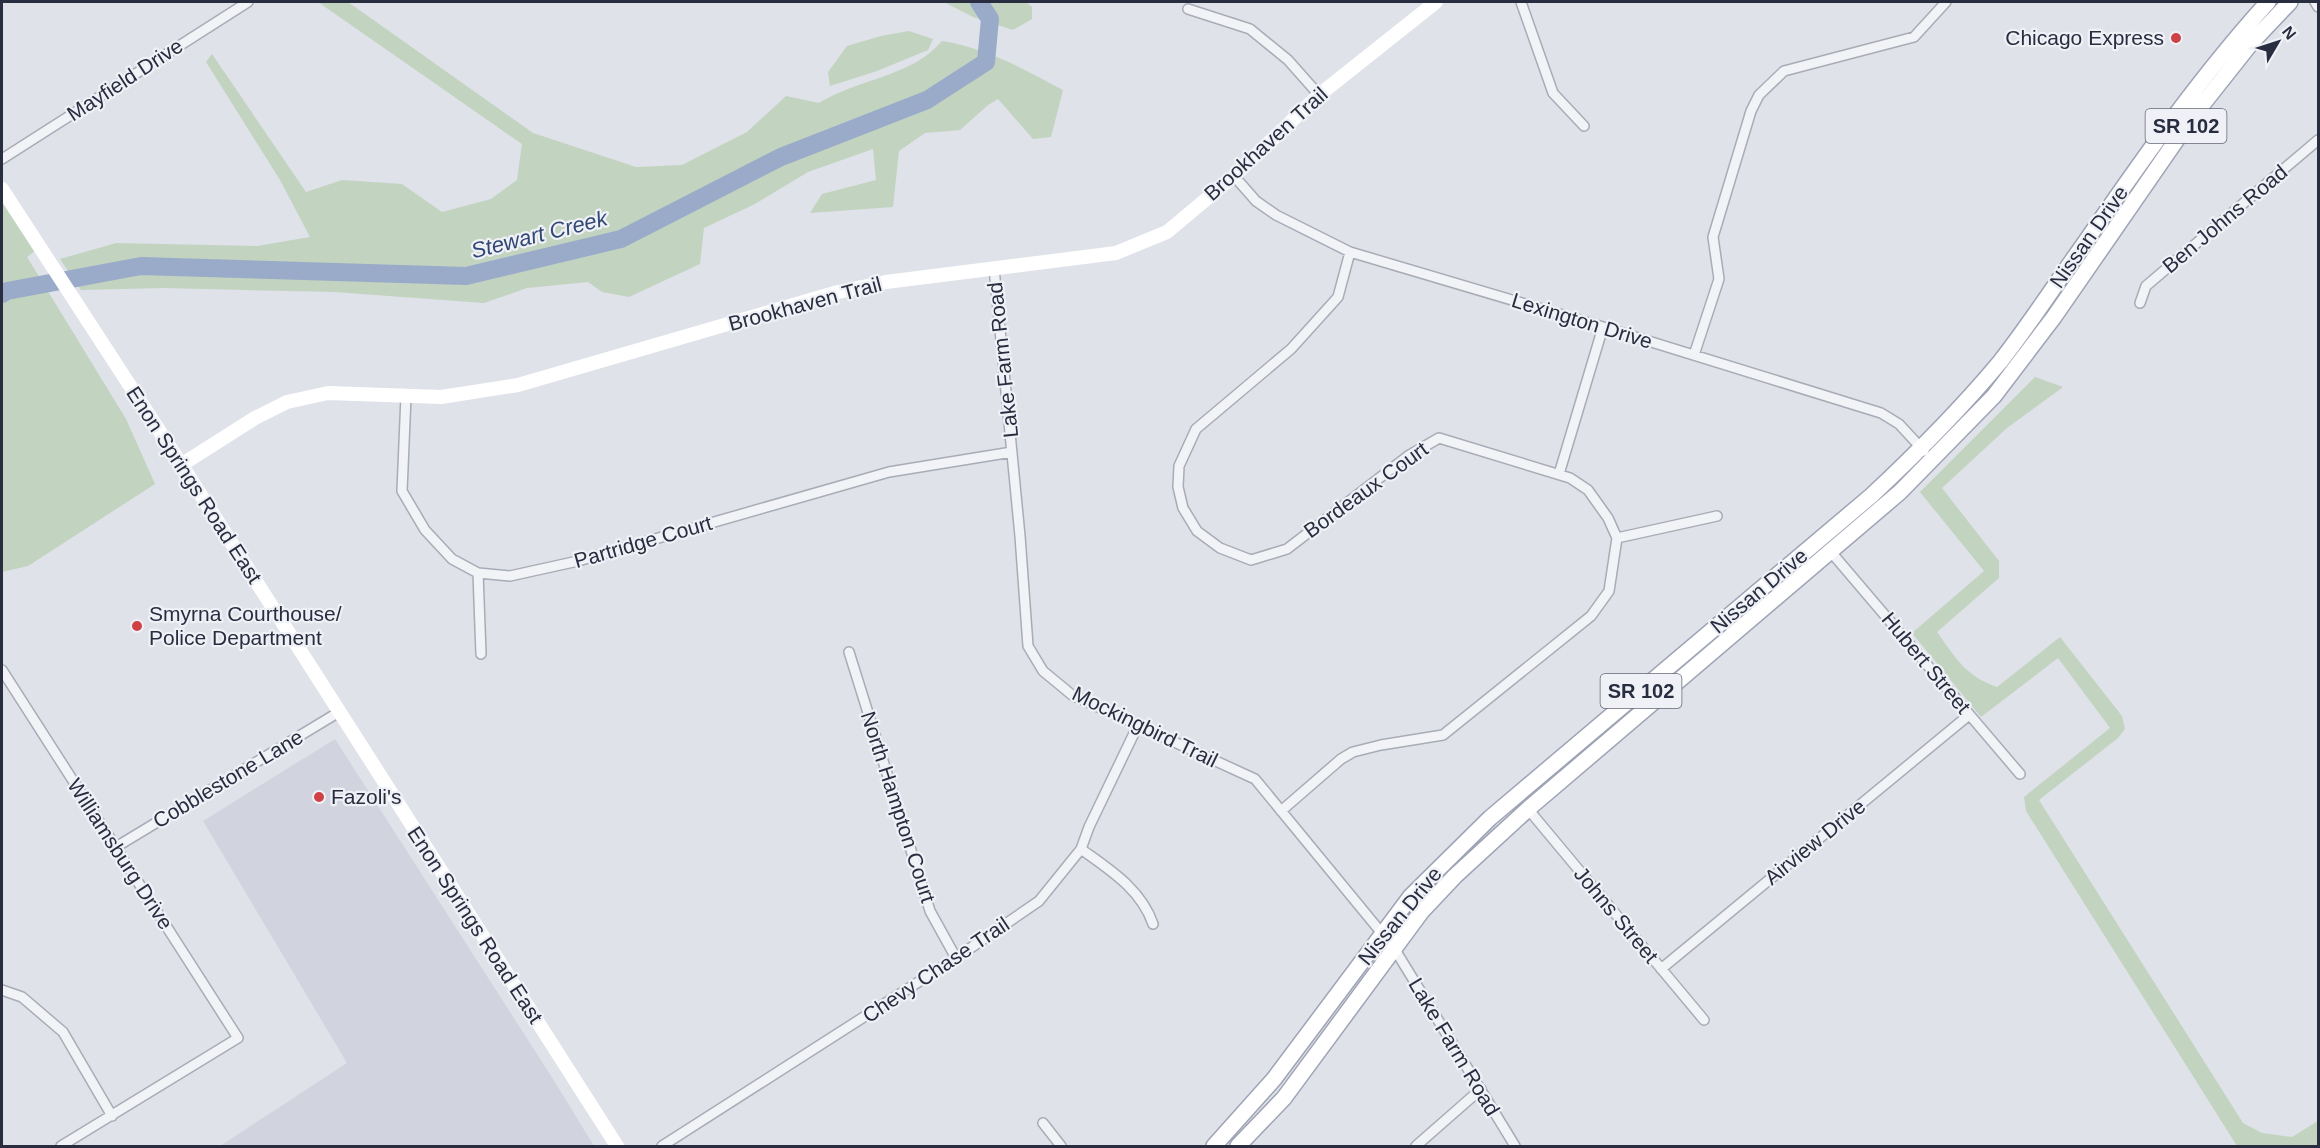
<svg xmlns="http://www.w3.org/2000/svg" width="2320" height="1148" viewBox="0 0 2320 1148" font-family="Arial,sans-serif">
  <style>
    .built { fill: #d1d4de }
    .green { fill: #c2d3c0 }
    .lines { fill: none; stroke-linecap: round; stroke-linejoin: round }
    .river { stroke: #99abc9; stroke-width: 18 }
    .street-casing { stroke: #a8acb6; stroke-width: 12 }
    .primary-casing { stroke: #9ea4b5; stroke-width: 18 }
    .street { stroke: #f2f3f7; stroke-width: 9 }
    .secondary { stroke: #fff; stroke-width: 14 }
    .primary { stroke: #fff; stroke-width: 15 }
    .poi-dot { fill: #d04145; stroke: #eff1f6; stroke-width: 2 }
    .labels { text-anchor: middle; stroke-width: 4.5; stroke-linejoin: round; paint-order: stroke }
    .shield { fill: #eff1f6; stroke: #646877; stroke-width: 1.5 }
    .shield-label { font-size: 20px; font-weight: bold; fill: #282d40 }
    .poi-label { font-size: 21px; fill: #282d40; stroke: #eff1f6; text-anchor: start }
    .street-label { font-size: 21px; fill: #282d40; stroke: #eff1f6 }
    .water-label { font-size: 22px; font-style: italic; fill: #314775; stroke: #eff1f6 }
  </style>
  <rect width="100%" height="100%" fill="#dfe2e9"/>
  <path class="built" d="M 335,739 L 553,1079 L 594,1146 L 220,1146 L 347,1063 L 203,821 Z"/>
  <path class="green" d="M 318,2 L 348,2 L 533,133 L 636,167 L 682,165 L 747,132 L 786,96 L 819,103 C 857,79 912,77 942,41 C 987,48 1023,69 1063,90 L 1051,137 L 1033,139 L 998,99 L 988,105 L 960,130 L 925,133 L 899,151 L 893,207 L 810,213 L 822,194 L 876,180 L 873,149 L 808,172 L 755,204 L 704,228 L 700,264 L 629,297 L 602,292 L 588,282 L 527,288 L 484,303 L 334,292 L 163,288 L 81,290 L 60,259 L 116,243 L 257,246 L 310,237 L 280,180 L 206,62 L 212,54 L 306,192 L 342,180 L 402,184 L 442,212 L 491,199 L 517,180 L 522,144 Z
    M 944,2 L 1026,2 L 1032,7 L 1032,19 L 1013,30 L 973,17 Z
    M 909,31 L 933,39 L 928,50 L 877,71 L 830,86 L 828,72 L 847,46 L 881,36 Z
    M 2,189 L 39,248 L 27,257 L 126,419 L 155,484 L 28,566 L 2,572 Z
    M 2035,377 L 2063,387 L 2007,428 L 1942,488 L 1999,561 L 1999,578 L 1937,632 C 1956,658 1965,676 1997,687 L 2060,637 L 2122,716 L 2125,729 L 2118,738 L 2039,800 L 2243,1123 L 2262,1133 L 2292,1137 L 2318,1121 L 2318,1146 L 2237,1146 L 2026,811 L 2024,797 L 2110,728 L 2058,658 L 1981,717 L 1912,633 L 1984,571 L 1920,492 Z"/>
  <g class="lines">
    <path class="river" d="M 2,294 L 7,291 L 141,266 L 466,276 L 621,239 L 781,157 L 927,100 L 986,62 L 990,19 L 979,2"/>
    <defs>
      <path id="street" d="M 1521,2 L 1553,93 L 1584,126
        M 2315,2 L 2318,7
        M 1188,9 L 1250,29 L 1288,60 L 1319,95
        M 2,159 L 248,2
        M 1234,176 L 1256,201 L 1276,215 L 1350,252 L 1603,327 L 1881,413 L 1899,424 L 1924,451
        M 994,268 L 1020,536 L 1028,646 L 1043,671 L 1072,695 L 1255,779 L 1394,948 L 1515,1146
        M 2140,303 L 2146,286 L 2318,140
        M 1694,355 L 1719,279 L 1713,237 L 1751,111 L 1759,95 L 1784,71 L 1914,37 L 1946,2
        M 406,396 L 402,491 L 425,530 L 452,559 L 478,573 L 510,576 L 578,561 L 889,472 L 1012,452
        M 1559,474 L 1603,327
        M 1617,538 L 1717,516
        M 1831,552 L 2020,774
        M 478,573 L 481,654
        M 849,652 L 930,911 L 956,958
        M 2,670 L 238,1038 L 61,1146
        M 1528,809 L 1704,1020
        M 1281,811 L 1341,759 L 1353,752 L 1381,745 L 1443,735 L 1591,616 L 1609,591 L 1617,538 L 1608,518 L 1588,490 L 1570,478 L 1439,438 L 1408,456 L 1287,549 L 1251,560 L 1220,548 L 1197,531 L 1183,508 L 1178,487 L 1179,466 L 1196,429 L 1291,349 L 1338,297 L 1350,252
        M 116,847 L 339,712
        M 1081,849 C 1110,870 1141,889 1153,924
        M 1661,969 L 1969,715
        M 2,990 L 22,997 L 63,1032 L 112,1116
        M 1043,1123 L 1061,1146
        M 662,1146 L 956,958 L 1039,901 L 1081,849 L 1089,827 L 1138,725
        M 1416,1146 L 1481,1089"/>
      <path id="primary" d="M 1214,1146 L 1274,1079 L 1411,896 L 1490,818 L 1871,496 C 1916,454 1960,410 2000,362 C 2030,324 2056,283 2084,244 C 2142,160 2200,77 2268,2
        M 1238,1146 L 1284,1098 L 1422,911 L 1455,876 L 1528,809 L 1900,492 L 1994,396 L 2054,317 L 2191,119 L 2252,42 L 2290,2"/>
    </defs>
    <use href="#street" class="street-casing"/>
    <use href="#primary" class="primary-casing"/>
    <use href="#street" class="street"/>
    <path class="secondary" d="M 2,189 L 190,478 L 617,1146
      M 181,465 L 255,418 L 287,402 L 328,393 L 441,397 L 518,385 L 838,292 L 886,282 L 1116,253 L 1167,232 L 1234,176 L 1319,95 L 1436,2"/>
    <use href="#primary" class="primary"/>
  </g>
  <g class="poi-dot">
    <circle cx="2176" cy="38" r="6"/>
    <circle cx="137" cy="626" r="6"/>
    <circle cx="319" cy="797" r="6"/>
  </g>
  <g class="labels">
    <g class="shield">
      <rect x="2145.5" y="109" width="81" height="34" rx="4.5"/>
      <rect x="1600.5" y="674" width="81" height="34" rx="4.5"/>
    </g>
    <g class="shield-label">
      <text x="2186" y="133">SR 102</text>
      <text x="1641" y="698">SR 102</text>
    </g>
    <g class="poi-label">
      <text x="2164" y="45" text-anchor="end">Chicago Express</text>
      <text x="149" y="621">Smyrna Courthouse/<tspan x="149" dy="24">Police Department</tspan></text>
      <text x="331" y="804">Fazoli's</text>
    </g>
    <g class="street-label">
      <text transform="translate(125 80) rotate(-33)" y="7">Mayfield Drive</text>
      <text transform="translate(1266 144) rotate(-42)" y="7">Brookhaven Trail</text>
      <text transform="translate(2225 219) rotate(-40)" y="7">Ben Johns Road</text>
      <text transform="translate(2089 237) rotate(-55)" y="7">Nissan Drive</text>
      <text transform="translate(805 304) rotate(-15)" y="7">Brookhaven Trail</text>
      <text transform="translate(1582 321) rotate(17)" y="7">Lexington Drive</text>
      <text transform="translate(1003 360) rotate(-96)" y="7">Lake Farm Road</text>
      <text transform="translate(194 485) rotate(57)" y="7">Enon Springs Road East</text>
      <text transform="translate(1366 490) rotate(-36)" y="7">Bordeaux Court</text>
      <text transform="translate(643 542) rotate(-16)" y="7">Partridge Court</text>
      <text transform="translate(1759 591) rotate(-40)" y="7">Nissan Drive</text>
      <text transform="translate(1926 663) rotate(50)" y="7">Hubert Street</text>
      <text transform="translate(1145 727) rotate(26)" y="7">Mockingbird Trail</text>
      <text transform="translate(228 779) rotate(-31)" y="7">Cobblestone Lane</text>
      <text transform="translate(898 807) rotate(72)" y="7">North Hampton Court</text>
      <text transform="translate(1815 842) rotate(-39)" y="7">Airview Drive</text>
      <text transform="translate(120 854) rotate(57)" y="7">Williamsburg Drive</text>
      <text transform="translate(1616 915) rotate(50)" y="7">Johns Street</text>
      <text transform="translate(1400 916) rotate(-51)" y="7">Nissan Drive</text>
      <text transform="translate(475 925) rotate(57)" y="7">Enon Springs Road East</text>
      <text transform="translate(936 970) rotate(-34)" y="7">Chevy Chase Trail</text>
      <text transform="translate(1454 1047) rotate(59)" y="7">Lake Farm Road</text>
    </g>
    <g class="water-label">
      <text transform="translate(539 234) rotate(-14)" y="8">Stewart Creek</text>
    </g>
  </g>
  <rect width="2320" height="1148" fill="none" stroke="#282d40" stroke-width="6"/>
  <g transform="translate(2278 42) rotate(51)" stroke="#eff1f6" stroke-width="4.5" paint-order="stroke">
  <path d="M0-4.5L10 22L0 15L-10 22Z" fill="#282d40"/>
  <text y="-9" font-size="16" font-weight="bold" text-anchor="middle" fill="#282d40">N</text>
  </g>
</svg>
